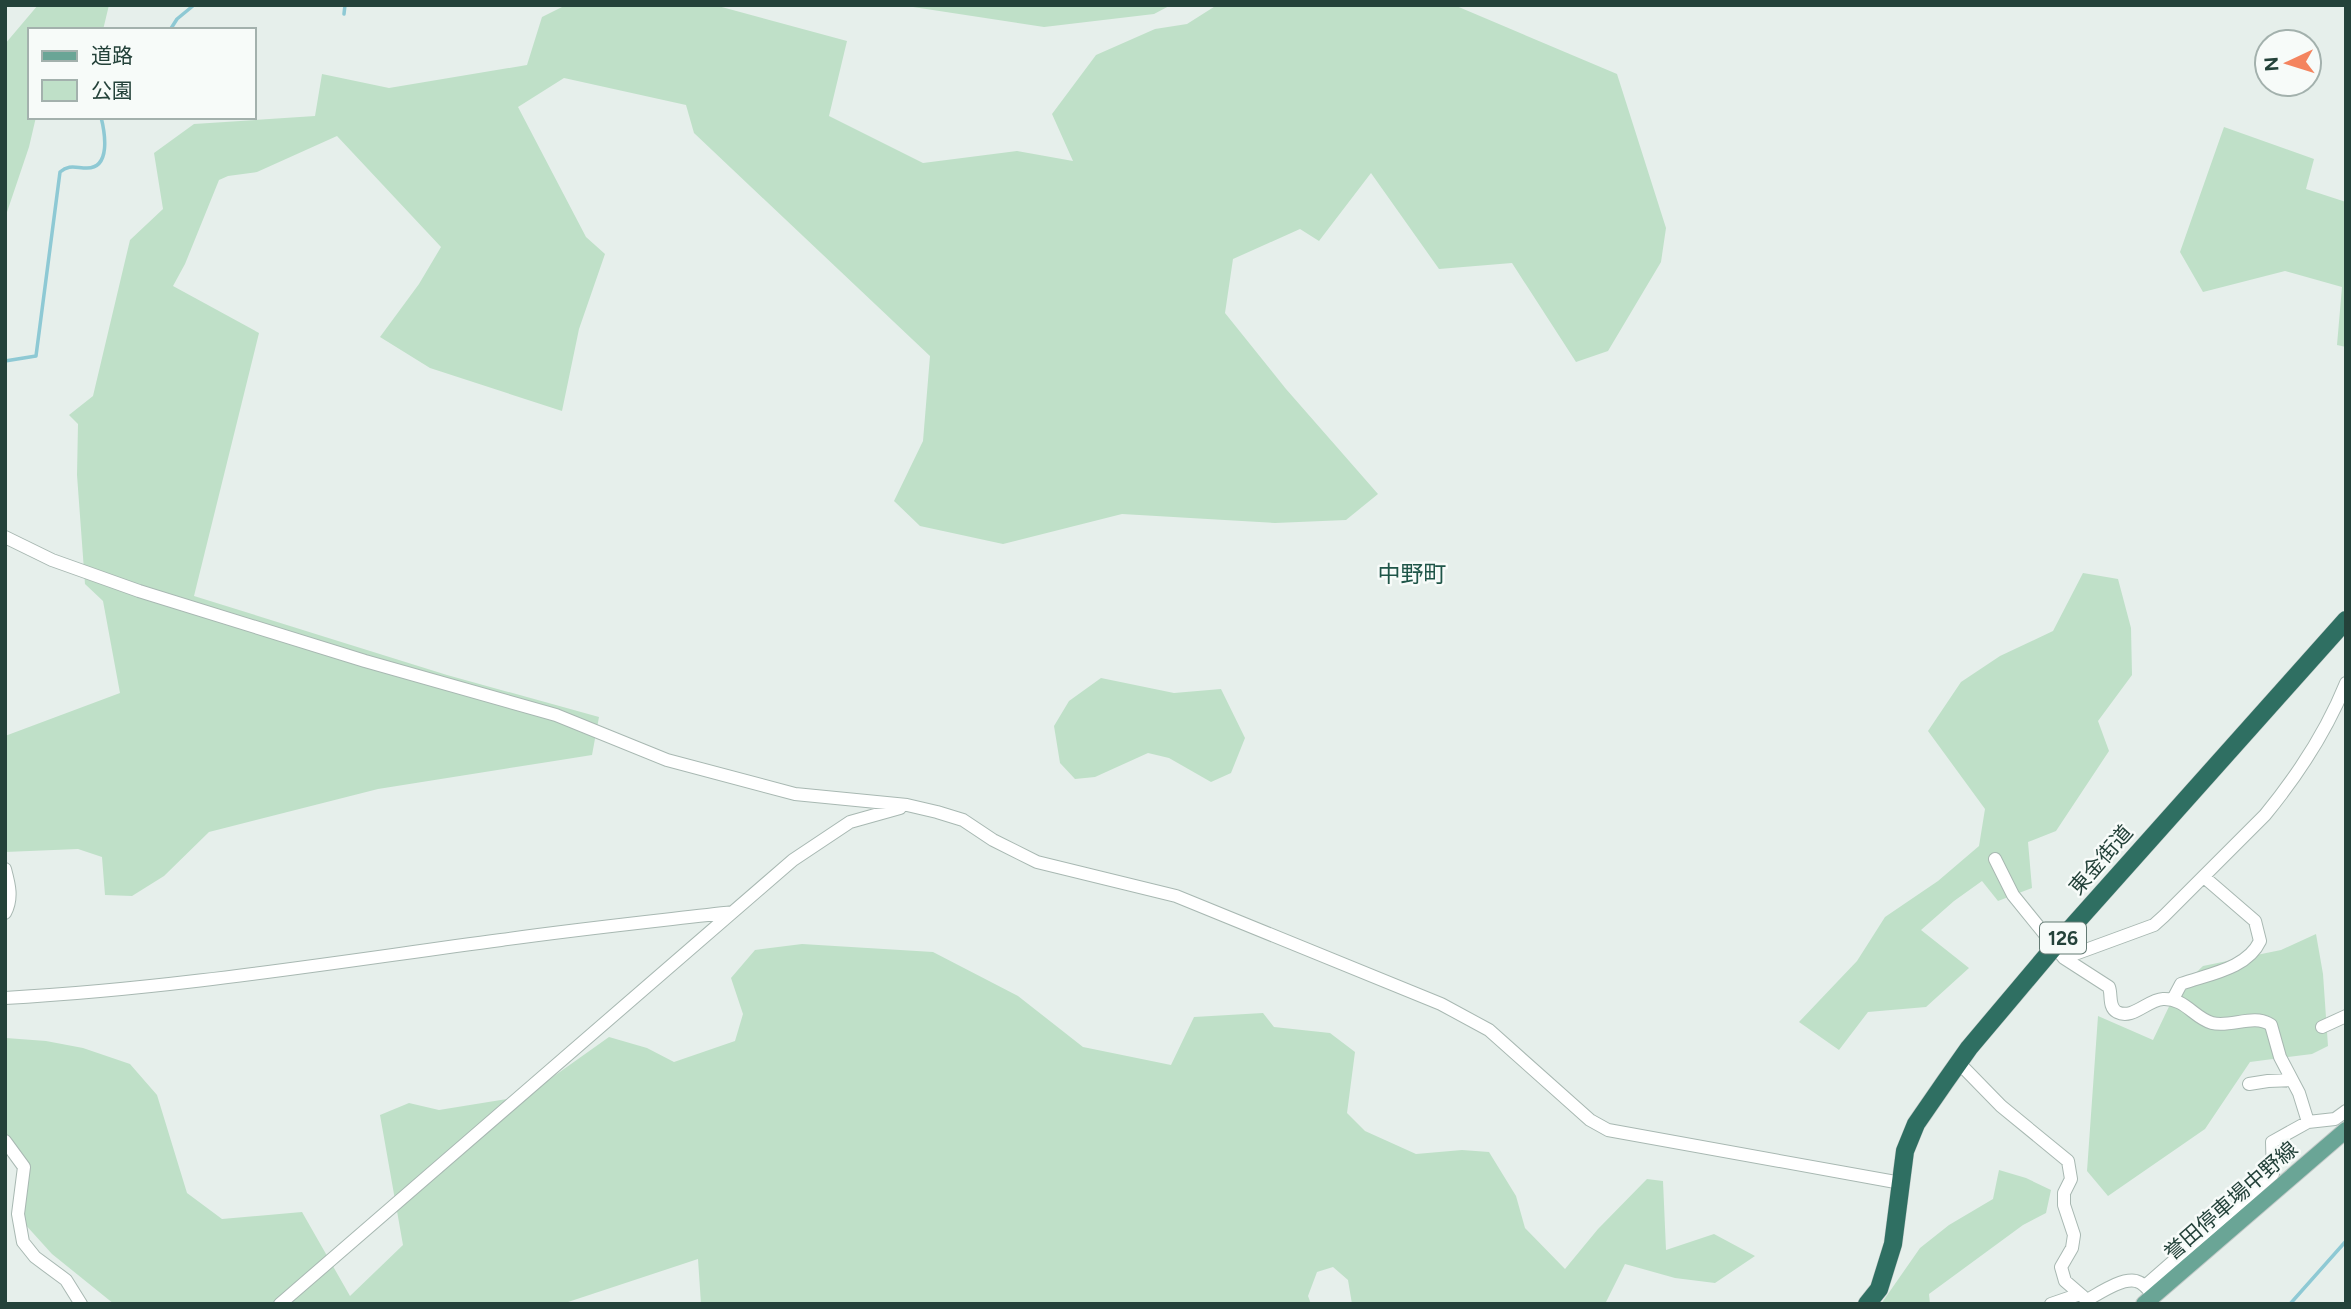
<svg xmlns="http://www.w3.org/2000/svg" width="2351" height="1309" viewBox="0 0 2351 1309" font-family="Figtree,'Noto Sans JP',sans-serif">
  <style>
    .green { fill: #bfe0c8 }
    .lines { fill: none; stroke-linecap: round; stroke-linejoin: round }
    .stream { stroke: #8ec9d4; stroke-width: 3.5 }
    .minor-casing { stroke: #a8b8b2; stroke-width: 14 }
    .major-casing { stroke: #c2cac8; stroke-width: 18 }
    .highway-casing { stroke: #c2cac8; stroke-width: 19 }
    .minor { stroke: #fff; stroke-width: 12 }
    .major { stroke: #6aa596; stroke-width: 16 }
    .highway { stroke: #2f6f62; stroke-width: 18 }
    .labels { text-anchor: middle; stroke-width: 5; stroke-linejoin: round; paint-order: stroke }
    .shield { fill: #f7fbf9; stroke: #637a73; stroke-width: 2 }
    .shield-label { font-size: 19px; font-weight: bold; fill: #24423a }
    .street-label { font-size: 21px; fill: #24423a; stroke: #f7fbf9 }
    .neighbourhood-label { font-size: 23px; fill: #1f5548; stroke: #f7fbf9 }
  </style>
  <rect width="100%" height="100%" fill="#e6efeb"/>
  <path class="green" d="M 38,5 L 109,5 L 103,30 L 30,30 L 30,117 L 36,117 L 29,147 L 5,218 L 5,44 Z
    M 566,5 L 718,6 L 847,41 L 829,116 L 923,163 L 1017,151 L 1073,161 L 1052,114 L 1096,55 L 1155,29 L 1187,24 L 1217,5 L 1454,5 L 1617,74 L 1666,228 L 1661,262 L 1608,351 L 1576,362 L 1512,263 L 1439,269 L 1371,173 L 1319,241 L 1300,229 L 1233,259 L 1225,313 L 1286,389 L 1378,494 L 1346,520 L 1275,523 L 1122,514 L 1003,544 L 920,526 L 894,501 L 923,441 L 930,356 L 694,133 L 686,105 L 564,78 L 518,107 L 586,237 L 605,254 L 579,329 L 562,411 L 430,368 L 380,337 L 419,284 L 441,247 L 337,136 L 257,172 L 228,176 L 219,180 L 185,264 L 173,286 L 259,333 L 194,596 L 447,675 L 599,717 L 592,755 L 378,789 L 209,832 L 164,876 L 132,896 L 105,895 L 102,857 L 78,849 L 5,852 L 5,736 L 120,693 L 103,601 L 85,584 L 77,475 L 78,424 L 69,415 L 93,396 L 130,240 L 163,209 L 154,153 L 194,124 L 315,116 L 322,74 L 389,88 L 527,65 L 542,17 Z
    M 900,5 L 1171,5 L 1154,14 L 1044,27 Z
    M 2224,127 L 2314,159 L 2306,189 L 2346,202 L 2346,347 L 2337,345 L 2342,287 L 2285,271 L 2203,292 L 2180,252 Z
    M 2083,573 L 2118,579 L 2131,628 L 2132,675 L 2098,721 L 2109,751 L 2056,831 L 2028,842 L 2032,888 L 1998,901 L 1982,881 L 1954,901 L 1921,930 L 1969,968 L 1926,1007 L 1868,1012 L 1839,1050 L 1799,1022 L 1857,961 L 1885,917 L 1938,881 L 1979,846 L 1985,809 L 1928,731 L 1961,682 L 2000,656 L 2053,631 Z
    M 1101,678 L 1174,693 L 1221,689 L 1245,738 L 1231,773 L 1211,782 L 1169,758 L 1148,753 L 1095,777 L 1075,779 L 1060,763 L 1054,726 L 1069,701 Z
    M 2316,934 L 2323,974 L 2328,1046 L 2312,1054 L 2250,1062 L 2205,1129 L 2108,1196 L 2087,1171 L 2098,1016 L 2153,1040 L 2176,992 L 2203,966 L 2281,950 Z
    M 802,944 L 933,952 L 1018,996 L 1083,1047 L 1171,1065 L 1194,1017 L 1263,1013 L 1274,1027 L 1330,1033 L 1355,1052 L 1347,1113 L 1365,1131 L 1416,1154 L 1462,1150 L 1489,1152 L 1516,1196 L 1525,1228 L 1565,1269 L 1598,1229 L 1647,1179 L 1663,1181 L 1666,1250 L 1714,1234 L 1755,1256 L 1715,1283 L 1675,1278 L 1625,1264 L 1605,1304 L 1352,1304 L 1348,1280 L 1333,1267 L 1317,1272 L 1308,1296 L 1311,1304 L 701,1304 L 698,1259 L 562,1304 L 114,1304 L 52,1254 L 23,1222 L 21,1167 L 5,1147 L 6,1038 L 46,1041 L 83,1048 L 130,1064 L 157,1095 L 187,1193 L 222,1219 L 302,1212 L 350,1296 L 403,1245 L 380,1115 L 409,1103 L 439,1110 L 526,1096 L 609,1037 L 647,1048 L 674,1062 L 735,1041 L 743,1014 L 731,978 L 755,950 Z
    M 1999,1170 L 2026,1178 L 2051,1190 L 2046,1213 L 2023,1225 L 1929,1294 L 1930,1304 L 1881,1304 L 1920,1248 L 1949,1225 L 1993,1199 Z"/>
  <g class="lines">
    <path class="stream" d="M 344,14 L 345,5
      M 170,30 L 177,19 L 194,5
      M 5,361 L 36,356 L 60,172 C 69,164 76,168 87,168 C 111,168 105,133 101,117
      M 2290,1304 L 2346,1241"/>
    <defs>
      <path id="minor" d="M 5,537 L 52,560 L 139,591 L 365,661 L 556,715 L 667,760 L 795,794 L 907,805 L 937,812 L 963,820 L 993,840 L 1037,862 L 1176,896 L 1441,1004 L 1489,1030 L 1590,1120 L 1608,1130 L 1901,1183
        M 1995,859 L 2013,895 L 2064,958 L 2109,987 C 2112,995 2108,1007 2117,1012 C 2133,1020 2147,1000 2163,999 C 2185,998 2194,1018 2212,1023 C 2231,1028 2254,1013 2271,1025 L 2280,1057 L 2299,1093 L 2308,1122
        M 5,869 C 9,884 13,898 5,913
        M 2064,958 L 2154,925 L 2164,916 L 2265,815 C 2297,776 2327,730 2346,683
        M 5,998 C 172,989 336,962 501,940 C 578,929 656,921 733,912
        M 2173,999 L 2181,984 C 2208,974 2247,969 2260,941 L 2255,921 L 2204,877
        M 2322,1027 L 2346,1016
        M 1959,1063 L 2001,1106 L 2068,1161 L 2071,1179 L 2064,1193 L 2064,1205 L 2074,1235 L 2072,1248 L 2061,1267 L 2065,1281 L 2087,1300 C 2100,1293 2121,1278 2136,1281 C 2144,1283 2149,1290 2153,1296
        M 2249,1084 L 2268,1081 L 2292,1080
        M 5,1141 L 24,1167 L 18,1214 L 23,1242 L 35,1257 L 66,1280 L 81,1304
        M 2145,1286 L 2273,1174 L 2272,1142 L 2308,1122 L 2335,1119 L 2346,1111
        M 280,1304 L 793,860 L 850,822 L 900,808
        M 2051,1304 L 2080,1294"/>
      <path id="major" d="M 2144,1304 L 2346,1130"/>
      <path id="highway" d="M 1867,1304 L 1879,1289 L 1893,1244 L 1905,1151 L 1916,1124 L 1945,1082 L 1969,1048 L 2055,946 L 2346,620"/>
    </defs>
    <use href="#minor" class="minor-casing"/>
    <use href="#major" class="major-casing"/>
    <use href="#highway" class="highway-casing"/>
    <use href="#minor" class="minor"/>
    <use href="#major" class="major"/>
    <use href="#highway" class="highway"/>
  </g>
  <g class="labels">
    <rect class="shield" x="2040" y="922.5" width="46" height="31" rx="5"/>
    <g class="shield-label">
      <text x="2063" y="945">126</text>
    </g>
    <g class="street-label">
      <text transform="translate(2101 860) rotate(-49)" y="7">東金街道</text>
      <text transform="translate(2231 1201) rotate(-41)" y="7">誉田停車場中野線</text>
    </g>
    <g class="neighbourhood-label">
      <text x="1412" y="582">中野町</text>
    </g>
  </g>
  <rect width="2351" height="1309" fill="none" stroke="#24423a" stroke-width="14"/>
  <rect x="28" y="28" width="228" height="91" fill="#f7fbf9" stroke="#a3b1ad" stroke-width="2"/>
  <rect x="42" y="51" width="35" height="10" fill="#6aa596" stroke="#a3b1ad" stroke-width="2"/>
  <text x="91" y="63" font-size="21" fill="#24423a">道路</text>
  <rect x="42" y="80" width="35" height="21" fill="#bfe0c8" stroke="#a3b1ad" stroke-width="2"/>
  <text x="91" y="98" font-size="21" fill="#24423a">公園</text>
  <g transform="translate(2288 63) rotate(266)"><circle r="33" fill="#f7fbf9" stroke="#a3b1ad" stroke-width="2"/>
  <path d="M0-5L12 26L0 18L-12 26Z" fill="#f4845f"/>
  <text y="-10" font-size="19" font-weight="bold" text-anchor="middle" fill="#24423a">N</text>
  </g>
</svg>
